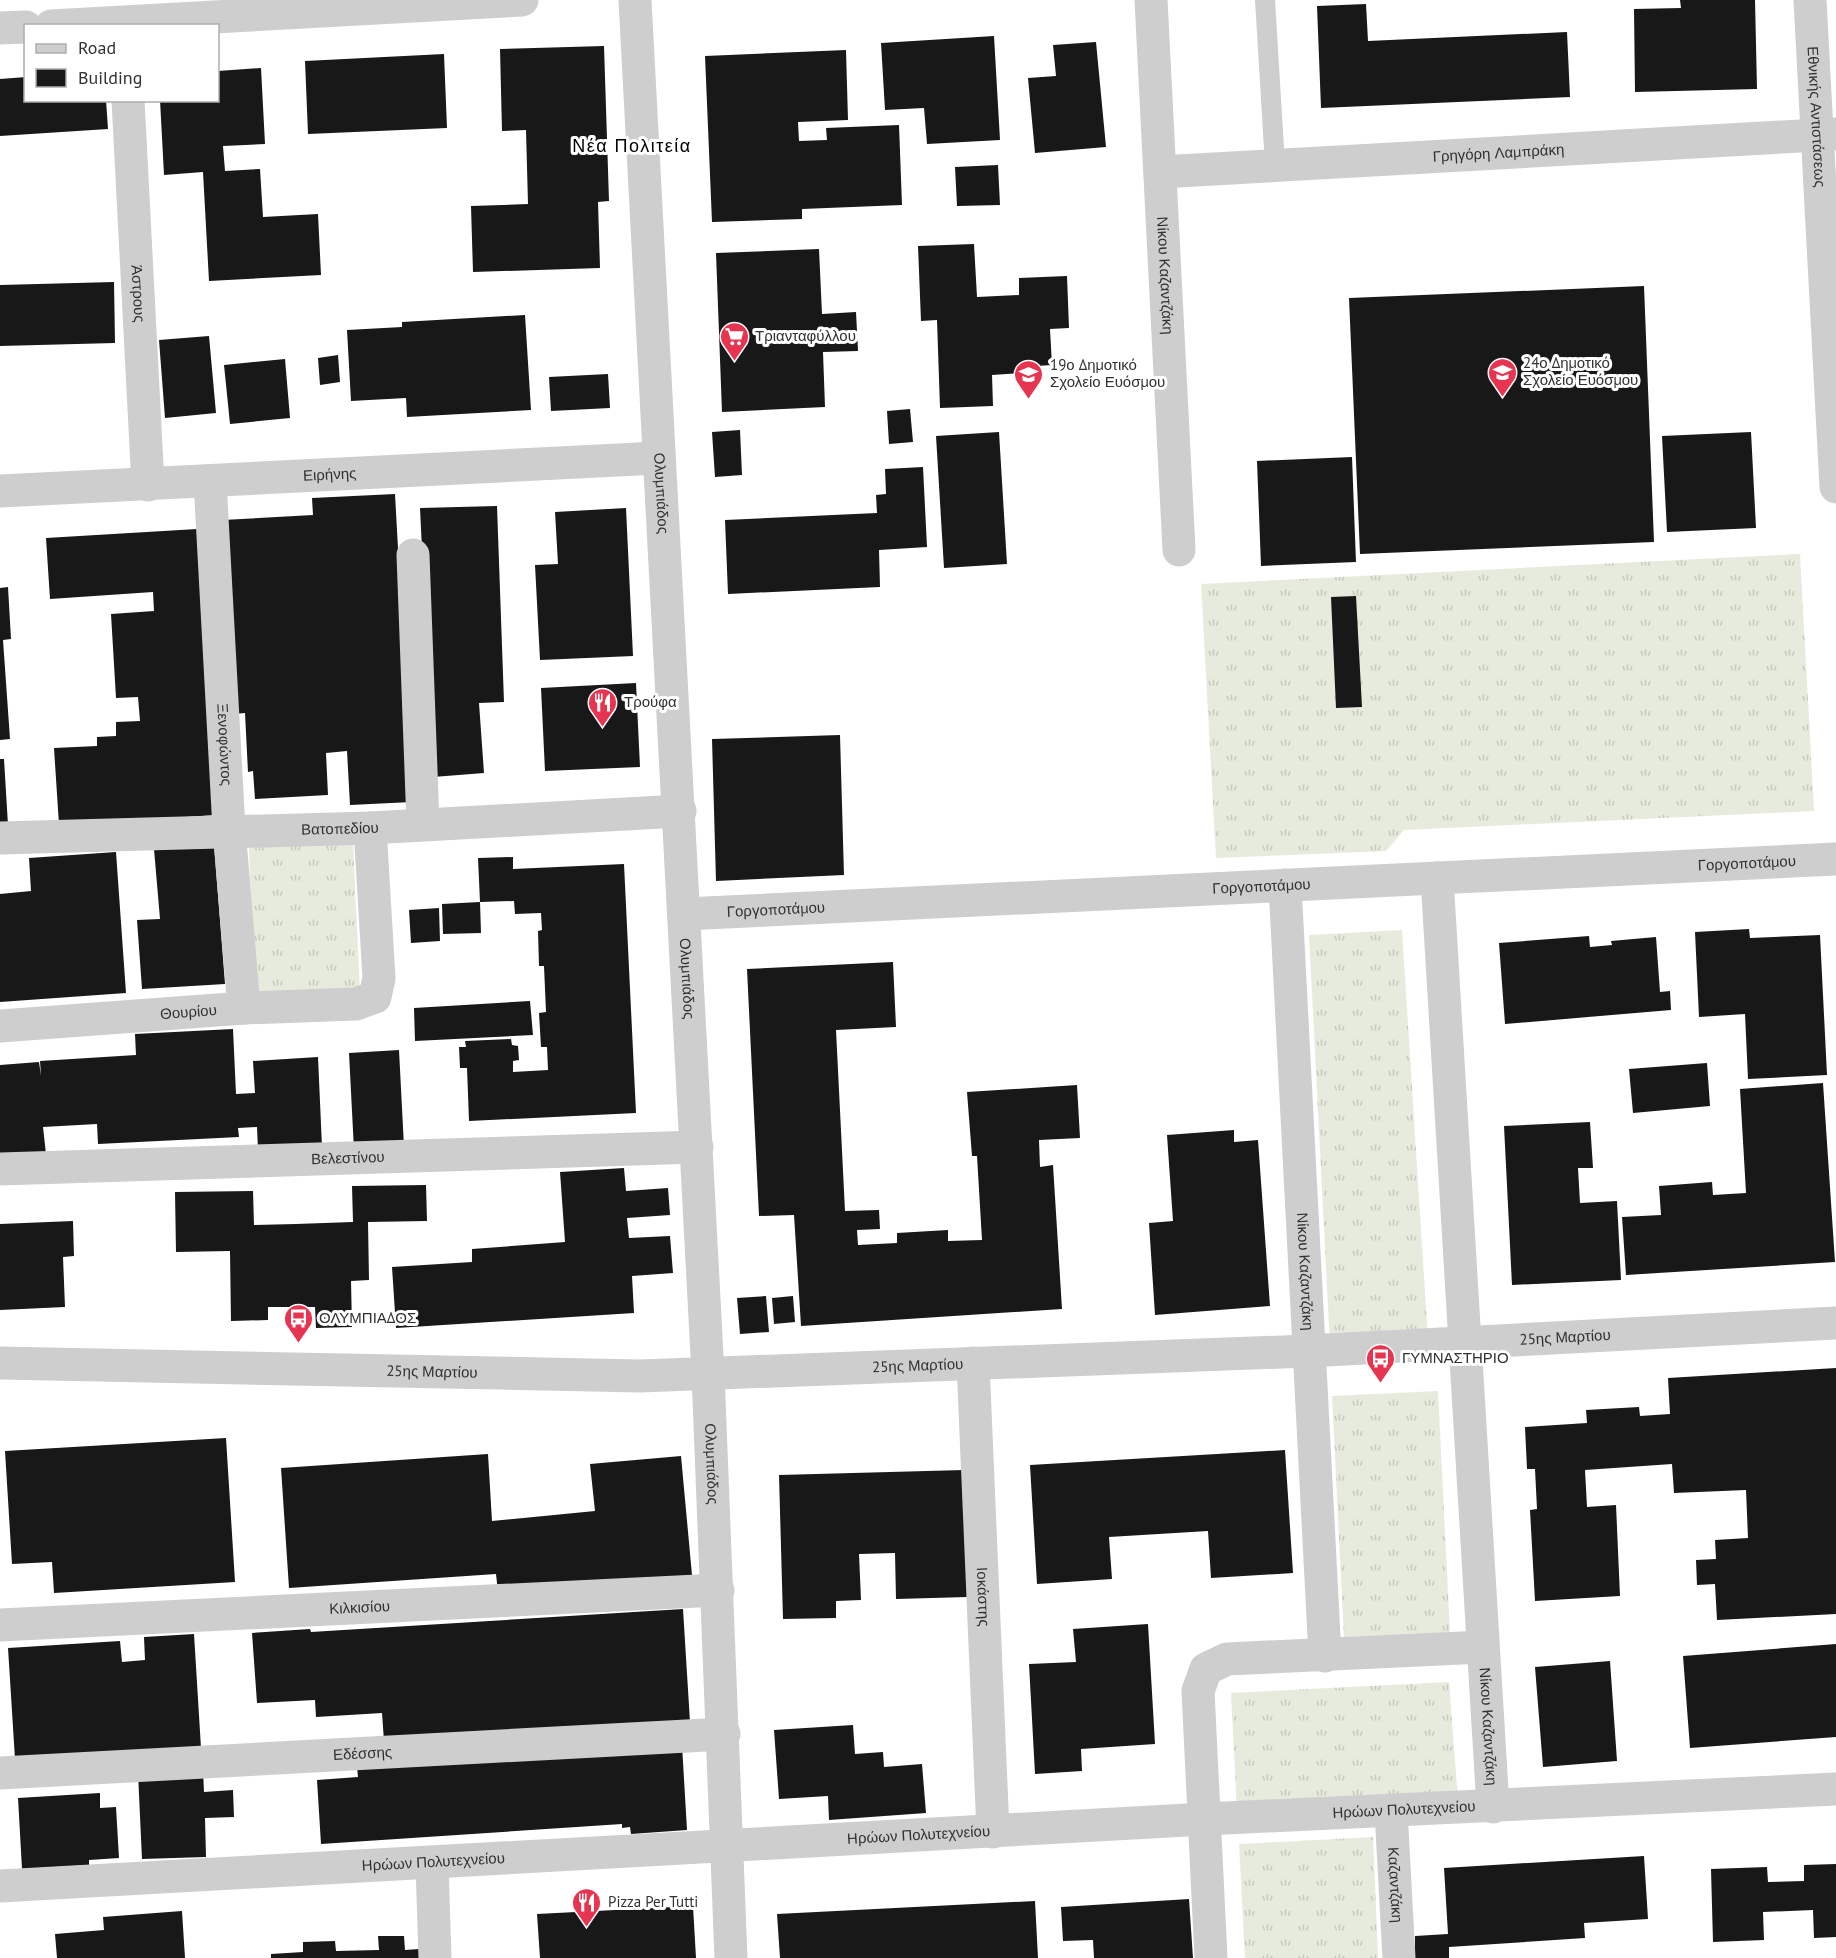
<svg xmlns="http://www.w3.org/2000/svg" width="1836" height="1958" viewBox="0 0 1836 1958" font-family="'PT Sans',sans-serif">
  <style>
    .grass { fill: url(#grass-tufts) }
    .building { fill: #181818 }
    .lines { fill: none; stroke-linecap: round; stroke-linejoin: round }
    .service { stroke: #cecece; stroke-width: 20 }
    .minor { stroke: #cecece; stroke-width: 33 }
    .tertiary { stroke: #cecece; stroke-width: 33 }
    .labels { text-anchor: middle; stroke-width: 6; stroke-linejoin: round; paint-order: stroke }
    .street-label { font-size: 15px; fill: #313131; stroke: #fff }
    .poi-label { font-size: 15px; fill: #313131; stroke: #fff; text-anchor: start }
    .quarter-label { font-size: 18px; letter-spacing: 1.5px; fill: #000; stroke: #fff }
  </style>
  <defs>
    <pattern id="grass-tufts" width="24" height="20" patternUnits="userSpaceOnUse" patternTransform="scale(1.5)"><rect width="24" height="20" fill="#e6ebdd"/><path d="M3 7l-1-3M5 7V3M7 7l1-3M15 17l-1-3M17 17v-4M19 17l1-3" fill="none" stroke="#c6cabe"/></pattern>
  </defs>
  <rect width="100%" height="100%" fill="#fff"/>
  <path class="grass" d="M 1800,554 L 1814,811 L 1404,830 L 1386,851 L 1216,858 L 1201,584 Z
    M 353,842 L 360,993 L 254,998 L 249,847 Z
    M 1402,930 L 1428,1340 L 1330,1345 L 1309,935 Z
    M 1438,1391 L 1450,1633 L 1344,1638 L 1332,1396 Z
    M 1449,1682 L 1458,1800 L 1237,1812 L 1231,1693 Z
    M 1373,1837 L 1378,1958 L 1245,1958 L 1239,1844 Z"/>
  <path class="building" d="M 1680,0 L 1755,0 L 1757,89 L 1635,92 L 1634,9 L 1681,8 Z
    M 1366,4 L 1368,41 L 1567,32 L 1570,97 L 1321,108 L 1317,6 Z
    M 994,36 L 1000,140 L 927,144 L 924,108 L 885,110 L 881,43 Z
    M 1096,42 L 1106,147 L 1035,153 L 1028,78 L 1056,76 L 1053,45 Z
    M 604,46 L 609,201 L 598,202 L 600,268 L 473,272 L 471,206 L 528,204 L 526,130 L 502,131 L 500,49 Z
    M 846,50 L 848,120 L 798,122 L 799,141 L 827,140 L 826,128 L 899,125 L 902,205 L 802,209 L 802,219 L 712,222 L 705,56 Z
    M 444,54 L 447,128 L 308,134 L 305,61 Z
    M 261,68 L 265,144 L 223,146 L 225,171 L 260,169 L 263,217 L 318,214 L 321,275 L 209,281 L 203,172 L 164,175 L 160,100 L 218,100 L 218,71 Z
    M 26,77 L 26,100 L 106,100 L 108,129 L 0,136 L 0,79 Z
    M 998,165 L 1000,205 L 957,206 L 955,167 Z
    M 974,244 L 977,297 L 1019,295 L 1019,278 L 1067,276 L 1069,328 L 1050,329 L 1052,365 L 1021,367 L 1021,373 L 992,375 L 993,406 L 940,408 L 937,320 L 921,321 L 918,246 Z
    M 819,249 L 822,314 L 856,312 L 858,351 L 823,352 L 825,407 L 722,412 L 716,253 Z
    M 114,282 L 115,343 L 0,346 L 0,285 Z
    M 1644,286 L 1654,542 L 1360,554 L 1349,298 Z
    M 525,315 L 531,410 L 407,417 L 406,398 L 351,401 L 347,330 L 402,327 L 402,322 Z
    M 209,336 L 216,413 L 165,418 L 159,340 Z
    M 338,355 L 340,382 L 320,385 L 318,358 Z
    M 285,359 L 290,418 L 230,424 L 224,365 Z
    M 608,374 L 610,408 L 551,411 L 549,377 Z
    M 910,409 L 913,442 L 889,444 L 887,411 Z
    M 740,430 L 742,475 L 715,477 L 712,432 Z
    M 999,432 L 1007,564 L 944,568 L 936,436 Z
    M 1751,432 L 1756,528 L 1667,532 L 1662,436 Z
    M 1352,457 L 1356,562 L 1261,566 L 1257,461 Z
    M 923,467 L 927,547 L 879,550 L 880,587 L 728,594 L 725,520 L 877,513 L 876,495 L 886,494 L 885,469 Z
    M 395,494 L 412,802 L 350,805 L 347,751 L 326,753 L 328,795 L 255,799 L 253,771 L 248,772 L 245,713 L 233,714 L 223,520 L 313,515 L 312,498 Z
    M 497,506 L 504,702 L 479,703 L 484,773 L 433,777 L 420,508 Z
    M 626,508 L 633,656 L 540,660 L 535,565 L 558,564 L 555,512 Z
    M 197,529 L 216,815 L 59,825 L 54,748 L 97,746 L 97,737 L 116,736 L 116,722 L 140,721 L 138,697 L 116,698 L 111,614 L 154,611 L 153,592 L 50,599 L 46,538 Z
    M 8,587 L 11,639 L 3,640 L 10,739 L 0,740 L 0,588 Z
    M 1356,596 L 1362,707 L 1336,708 L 1331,597 Z
    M 636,683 L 640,767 L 545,771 L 541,688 Z
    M 840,735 L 844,875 L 716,881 L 712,739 Z
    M 0,759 L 4,759 L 8,825 L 0,826 Z
    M 214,844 L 225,984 L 142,989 L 137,920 L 160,919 L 154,849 Z
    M 116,852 L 126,993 L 0,1002 L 0,894 L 31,891 L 29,858 Z
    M 513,857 L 513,869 L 624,864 L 636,1113 L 469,1121 L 467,1068 L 460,1068 L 459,1047 L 466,1047 L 465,1041 L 511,1039 L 512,1045 L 518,1046 L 519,1060 L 513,1061 L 513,1072 L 548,1070 L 547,1047 L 541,1047 L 539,1013 L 546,1012 L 544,966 L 539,966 L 538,931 L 542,930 L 541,913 L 515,914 L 514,901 L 480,902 L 478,858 Z
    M 480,902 L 481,933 L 443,934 L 442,904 Z
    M 439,908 L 440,941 L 411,943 L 409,910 Z
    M 1749,929 L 1750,938 L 1820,935 L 1827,1075 L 1748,1079 L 1745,1014 L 1699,1017 L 1695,932 Z
    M 1589,936 L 1590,947 L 1612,945 L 1611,941 L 1656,937 L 1660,992 L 1670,991 L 1671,1010 L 1505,1024 L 1499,943 Z
    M 893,962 L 896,1027 L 836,1030 L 845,1211 L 879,1210 L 880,1229 L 857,1230 L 858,1245 L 897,1243 L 897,1233 L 948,1230 L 948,1241 L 982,1240 L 977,1156 L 972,1156 L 967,1092 L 1077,1085 L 1080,1138 L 1039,1140 L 1040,1167 L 1053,1165 L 1062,1309 L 801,1326 L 794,1215 L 759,1216 L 747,969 Z
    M 530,1001 L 533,1035 L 415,1041 L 414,1008 Z
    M 233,1029 L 236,1094 L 255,1093 L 253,1061 L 318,1057 L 322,1147 L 258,1150 L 257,1127 L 238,1128 L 239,1137 L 98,1144 L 97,1124 L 43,1127 L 46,1154 L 0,1158 L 0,1065 L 39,1062 L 41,1076 L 40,1061 L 136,1055 L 135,1034 Z
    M 399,1050 L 404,1147 L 354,1150 L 349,1053 Z
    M 1707,1063 L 1710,1106 L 1633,1113 L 1629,1069 Z
    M 1823,1083 L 1835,1262 L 1626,1275 L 1622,1217 L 1661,1215 L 1659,1186 L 1712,1182 L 1713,1195 L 1746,1193 L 1740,1089 Z
    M 1590,1122 L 1593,1168 L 1578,1168 L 1580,1203 L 1617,1201 L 1621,1280 L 1512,1285 L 1504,1126 Z
    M 1234,1130 L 1234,1142 L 1258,1140 L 1270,1306 L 1155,1315 L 1149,1223 L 1173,1221 L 1167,1135 Z
    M 624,1168 L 626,1191 L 668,1188 L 670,1215 L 627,1218 L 629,1238 L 670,1236 L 673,1273 L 632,1276 L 634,1313 L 396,1328 L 392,1267 L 472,1262 L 472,1249 L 565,1242 L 560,1172 Z
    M 426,1185 L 427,1221 L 368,1222 L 369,1280 L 351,1281 L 352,1327 L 316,1328 L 315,1307 L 268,1307 L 268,1320 L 231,1321 L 230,1251 L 176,1252 L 175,1192 L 253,1191 L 254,1225 L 296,1224 L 353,1222 L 352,1186 Z
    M 73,1221 L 74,1256 L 63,1257 L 65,1307 L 0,1310 L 0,1224 Z
    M 766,1296 L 769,1332 L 740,1334 L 737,1298 Z
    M 793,1296 L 795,1322 L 774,1324 L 772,1298 Z
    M 1836,1368 L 1836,1614 L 1717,1620 L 1715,1584 L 1697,1585 L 1696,1560 L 1716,1559 L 1715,1540 L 1748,1538 L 1746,1490 L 1674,1493 L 1672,1464 L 1585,1470 L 1587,1507 L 1616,1505 L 1620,1596 L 1535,1601 L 1530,1510 L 1537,1509 L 1535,1469 L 1527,1469 L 1525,1427 L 1587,1423 L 1586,1410 L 1639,1407 L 1640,1416 L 1670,1414 L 1668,1378 Z
    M 226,1438 L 235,1582 L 54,1593 L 52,1562 L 12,1564 L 5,1451 Z
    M 1285,1450 L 1293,1573 L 1211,1578 L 1208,1531 L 1109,1537 L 1112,1579 L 1037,1584 L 1030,1465 Z
    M 488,1454 L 492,1521 L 595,1511 L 590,1464 L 681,1456 L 692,1575 L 498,1592 L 496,1574 L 289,1588 L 281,1468 Z
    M 964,1470 L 968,1597 L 896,1599 L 895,1553 L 859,1554 L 861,1600 L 836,1601 L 836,1618 L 783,1619 L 779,1475 Z
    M 683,1609 L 690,1722 L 384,1741 L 382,1713 L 316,1717 L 315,1700 L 257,1703 L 252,1633 L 310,1629 L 311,1632 Z
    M 1148,1624 L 1155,1744 L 1081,1749 L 1082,1771 L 1035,1774 L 1029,1664 L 1076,1662 L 1073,1629 Z
    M 194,1634 L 201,1748 L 15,1759 L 8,1648 L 120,1641 L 122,1662 L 145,1660 L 144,1637 Z
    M 1836,1644 L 1836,1737 L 1690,1748 L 1683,1656 Z
    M 1610,1661 L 1617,1761 L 1543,1767 L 1535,1667 Z
    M 853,1725 L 855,1754 L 883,1752 L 884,1767 L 922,1764 L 926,1813 L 829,1820 L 828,1796 L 779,1799 L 774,1730 Z
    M 682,1745 L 687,1830 L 631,1834 L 630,1827 L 622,1828 L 622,1824 L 321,1844 L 317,1780 L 358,1777 L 357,1767 Z
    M 203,1770 L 204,1792 L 233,1790 L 234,1817 L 205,1818 L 206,1857 L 142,1859 L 138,1773 Z
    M 100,1793 L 100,1808 L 116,1807 L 119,1858 L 89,1860 L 89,1865 L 22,1869 L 18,1798 Z
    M 1644,1856 L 1648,1919 L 1584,1923 L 1585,1938 L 1449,1947 L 1449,1958 L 1415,1958 L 1415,1936 L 1448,1934 L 1444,1868 Z
    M 1836,1864 L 1836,1937 L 1814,1938 L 1813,1910 L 1763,1912 L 1764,1940 L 1713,1942 L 1711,1869 L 1767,1867 L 1768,1882 L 1804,1881 L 1804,1865 Z
    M 1189,1899 L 1193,1958 L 1094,1958 L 1093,1940 L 1063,1941 L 1061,1907 Z
    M 1035,1901 L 1038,1958 L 780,1958 L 777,1914 Z
    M 693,1906 L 696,1958 L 540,1958 L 537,1914 Z
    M 182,1911 L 185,1958 L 57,1958 L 55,1934 L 104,1930 L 103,1917 Z
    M 378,1936 L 404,1936 L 405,1950 L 419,1949 L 419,1958 L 271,1958 L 271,1954 L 303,1952 L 303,1942 L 335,1941 L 336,1951 L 379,1950 Z"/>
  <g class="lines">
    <path class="service" d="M 1265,0 L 1275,165"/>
    <g class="minor">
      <path id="s1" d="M 1151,0 L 1179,550"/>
      <path d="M 51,26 L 522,0"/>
      <path d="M 0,28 L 26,27"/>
      <path id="s2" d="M 128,100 L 148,485"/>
      <path id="s3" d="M 1160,172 L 1836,134"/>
      <path id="s4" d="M 210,481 L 229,829 L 244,1008"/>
      <path id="s5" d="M 0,491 L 658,458"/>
      <path d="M 413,555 L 423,824"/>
      <path id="s6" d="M 0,838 L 370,828 L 680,811"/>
      <path id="s7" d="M 1437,878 L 1493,1807"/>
      <path id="s8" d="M 1285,885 L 1325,1656"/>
      <path id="s9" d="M 684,914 L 1836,859"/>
      <path id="s10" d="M 0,1026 L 244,1008 L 356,1004 L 375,997 L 379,978 L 370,828"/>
      <path id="s11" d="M 0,1169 L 697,1147"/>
      <path id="s12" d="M 973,1363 L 993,1832"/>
      <path id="s13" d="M 0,1625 L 718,1590"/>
      <path id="s14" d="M 0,1773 L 724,1734"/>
      <path id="s15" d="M 1391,1811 L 1399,1958"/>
      <path d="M 432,1864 L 435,1958"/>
      <path id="s16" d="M 0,1886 L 1205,1819 L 1836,1789"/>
      <path d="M 1211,1958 L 1198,1691 L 1206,1669 L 1227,1659 L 1483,1647"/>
    </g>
    <g class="tertiary">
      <path id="s17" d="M 635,0 L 708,1374 L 731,1958"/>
      <path id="s18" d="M 1810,0 L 1836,487"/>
      <path id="s19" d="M 0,1363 L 640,1376 L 1308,1351 L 1836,1323"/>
    </g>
  </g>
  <defs>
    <symbol id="supermarket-pin" viewBox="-11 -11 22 30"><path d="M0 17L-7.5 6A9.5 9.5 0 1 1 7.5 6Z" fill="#e73551" stroke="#fff"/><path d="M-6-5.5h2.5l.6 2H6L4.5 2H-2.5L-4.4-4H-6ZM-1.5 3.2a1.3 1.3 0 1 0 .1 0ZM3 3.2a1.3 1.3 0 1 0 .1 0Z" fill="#fff"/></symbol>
    <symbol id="school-pin" viewBox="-11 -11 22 30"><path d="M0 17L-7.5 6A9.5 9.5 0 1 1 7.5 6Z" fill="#e73551" stroke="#fff"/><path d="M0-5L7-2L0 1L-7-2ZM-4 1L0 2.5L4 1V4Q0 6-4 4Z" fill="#fff"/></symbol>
    <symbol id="restaurant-pin" viewBox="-11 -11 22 30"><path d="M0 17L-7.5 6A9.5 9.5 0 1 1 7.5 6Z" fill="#e73551" stroke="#fff"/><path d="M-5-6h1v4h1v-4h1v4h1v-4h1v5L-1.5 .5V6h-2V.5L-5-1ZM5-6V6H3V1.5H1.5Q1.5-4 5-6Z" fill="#fff"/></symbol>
    <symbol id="bus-pin" viewBox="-11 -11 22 30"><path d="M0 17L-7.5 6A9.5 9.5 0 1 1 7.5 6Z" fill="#e73551" stroke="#fff"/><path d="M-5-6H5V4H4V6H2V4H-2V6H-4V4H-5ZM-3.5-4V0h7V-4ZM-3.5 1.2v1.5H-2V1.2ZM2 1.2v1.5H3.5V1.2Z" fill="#fff"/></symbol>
  </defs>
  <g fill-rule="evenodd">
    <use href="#supermarket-pin" x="718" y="320" width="33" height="45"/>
    <use href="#school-pin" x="1486" y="356" width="33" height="45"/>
    <use href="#school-pin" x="1012" y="358" width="33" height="45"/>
    <use href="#restaurant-pin" x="586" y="686" width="33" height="45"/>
    <use href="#bus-pin" x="282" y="1302" width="33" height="45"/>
    <use href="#bus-pin" x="1364" y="1342" width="33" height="45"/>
    <use href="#restaurant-pin" x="570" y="1886" width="33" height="45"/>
  </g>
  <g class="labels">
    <g class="street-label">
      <text dy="5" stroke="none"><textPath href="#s18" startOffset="117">Εθνικής Αντιστάσεως</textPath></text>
      <text dy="5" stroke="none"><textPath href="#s3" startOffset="339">Γρηγόρη Λαμπράκη</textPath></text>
      <text dy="5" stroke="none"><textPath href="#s1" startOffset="276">Νίκου Καζαντζάκη</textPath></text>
      <text dy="5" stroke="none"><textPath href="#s2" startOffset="194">Άστρους</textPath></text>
      <text dy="5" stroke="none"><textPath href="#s5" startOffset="330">Ειρήνης</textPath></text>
      <text dy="5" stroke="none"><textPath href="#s17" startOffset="494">Ολυμπιάδος</textPath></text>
      <text dy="5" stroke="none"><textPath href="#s4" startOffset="264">Ξενοφώντος</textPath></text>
      <text dy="5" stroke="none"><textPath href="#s6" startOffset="340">Βατοπεδίου</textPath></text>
      <text dy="5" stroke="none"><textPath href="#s9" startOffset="1064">Γοργοποτάμου</textPath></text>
      <text dy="5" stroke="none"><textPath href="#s9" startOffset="578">Γοργοποτάμου</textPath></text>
      <text dy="5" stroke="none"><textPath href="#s9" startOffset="92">Γοργοποτάμου</textPath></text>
      <text dy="5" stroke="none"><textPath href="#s17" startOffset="980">Ολυμπιάδος</textPath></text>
      <text dy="5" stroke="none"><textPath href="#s10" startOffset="189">Θουρίου</textPath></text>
      <text dy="5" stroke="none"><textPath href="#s11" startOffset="348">Βελεστίνου</textPath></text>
      <text dy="5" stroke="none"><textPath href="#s8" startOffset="387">Νίκου Καζαντζάκη</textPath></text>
      <text dy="5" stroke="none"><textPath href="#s19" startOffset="1566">25ης Μαρτίου</textPath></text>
      <text dy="5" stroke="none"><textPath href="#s19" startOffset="918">25ης Μαρτίου</textPath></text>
      <text dy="5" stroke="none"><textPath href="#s19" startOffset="432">25ης Μαρτίου</textPath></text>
      <text dy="5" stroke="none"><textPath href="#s17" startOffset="1466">Ολυμπιάδος</textPath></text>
      <text dy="5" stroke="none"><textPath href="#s12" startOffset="234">Ιοκάστης</textPath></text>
      <text dy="5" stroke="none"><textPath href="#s13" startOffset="360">Κιλκισίου</textPath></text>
      <text dy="5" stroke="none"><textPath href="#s7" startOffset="850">Νίκου Καζαντζάκη</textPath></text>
      <text dy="5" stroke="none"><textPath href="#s14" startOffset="363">Εδέσσης</textPath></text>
      <text dy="5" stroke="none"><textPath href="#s16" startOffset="1406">Ηρώων Πολυτεχνείου</textPath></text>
      <text dy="5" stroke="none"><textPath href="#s16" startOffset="920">Ηρώων Πολυτεχνείου</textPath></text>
      <text dy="5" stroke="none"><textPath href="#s16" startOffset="434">Ηρώων Πολυτεχνείου</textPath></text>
      <text dy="5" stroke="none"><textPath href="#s15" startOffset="74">Καζαντζάκη</textPath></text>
    </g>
    <g class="poi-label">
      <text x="755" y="341">Τριανταφύλλου</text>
      <text x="1523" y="368">24ο Δημοτικό<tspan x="1523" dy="17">Σχολείο Ευόσμου</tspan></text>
      <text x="1050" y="370">19ο Δημοτικό<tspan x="1050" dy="17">Σχολείο Ευόσμου</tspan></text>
      <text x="624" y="707">Τρούφα</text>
      <text x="319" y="1323">ΟΛΥΜΠΙΑΔΟΣ</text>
      <text x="1402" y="1363">ΓΥΜΝΑΣΤΗΡΙΟ</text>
      <text x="608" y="1907">Pizza Per Tutti</text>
    </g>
    <g class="quarter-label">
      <text x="632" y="152">Νέα Πολιτεία</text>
    </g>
  </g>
  <rect x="24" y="24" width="195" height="78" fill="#ffffff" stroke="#adadad" stroke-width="1.5"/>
  <rect x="36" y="44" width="30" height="9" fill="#cecece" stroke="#adadad" stroke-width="1.5"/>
  <text x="78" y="54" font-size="18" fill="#313131">Road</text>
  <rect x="36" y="69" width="30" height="18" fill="#181818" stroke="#adadad" stroke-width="1.5"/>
  <text x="78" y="84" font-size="18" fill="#313131">Building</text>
</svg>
